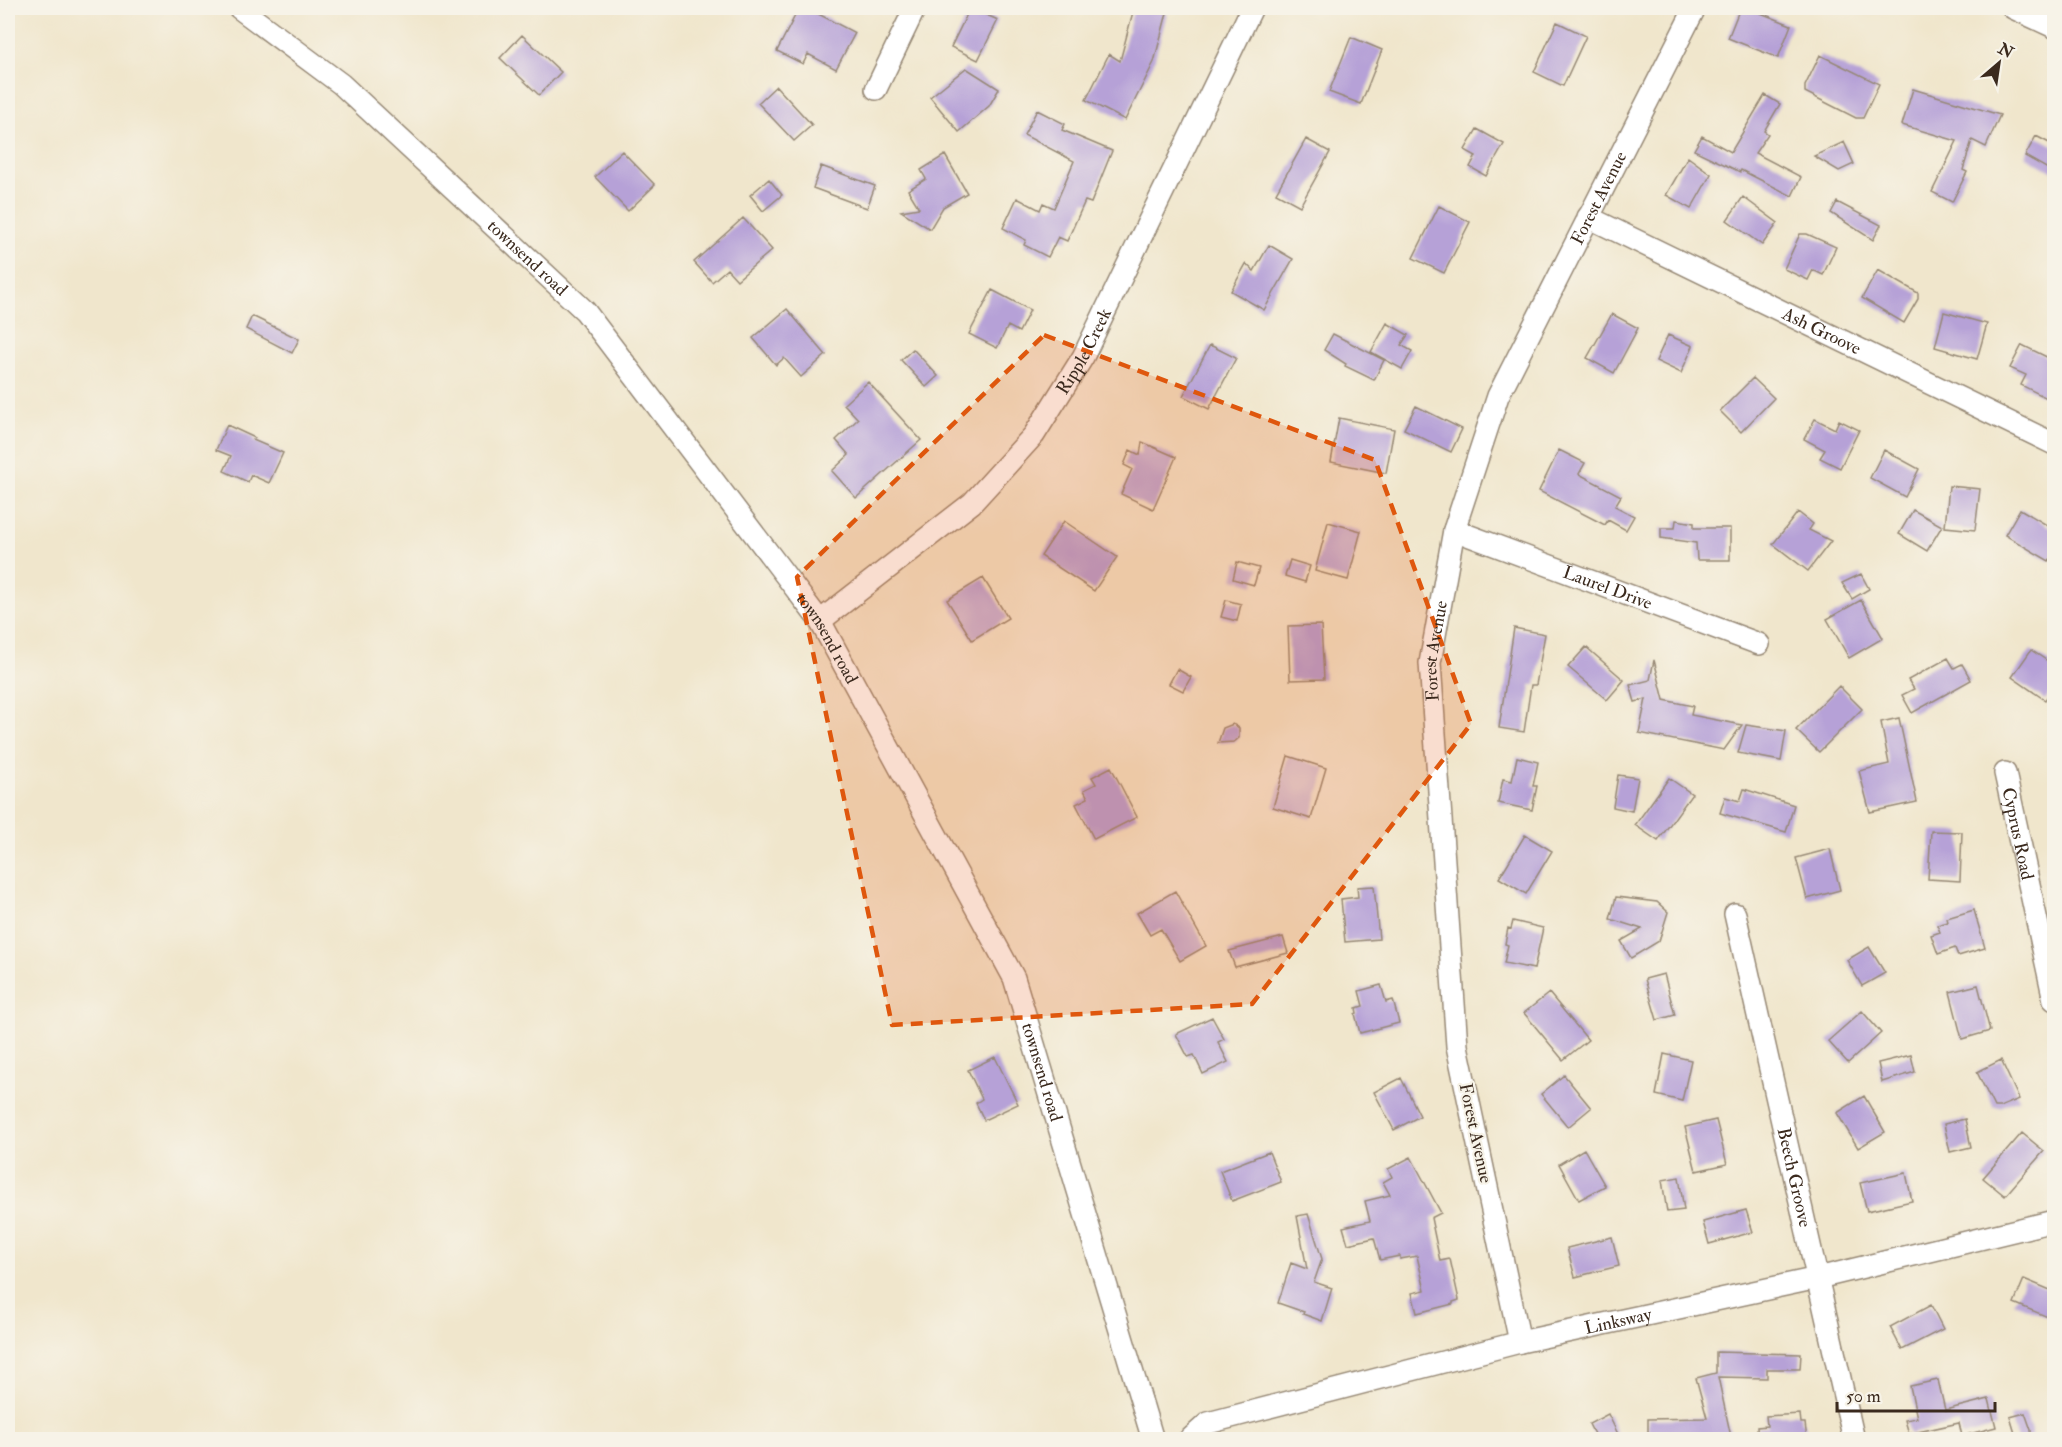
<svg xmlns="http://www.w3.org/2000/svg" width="2062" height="1447" viewBox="0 0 2062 1447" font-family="'IM FELL Double Pica',serif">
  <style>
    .building { fill: #b6a1d7 }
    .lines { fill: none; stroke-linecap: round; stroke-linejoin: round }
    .street-casing { stroke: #968875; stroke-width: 24 }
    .street { stroke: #fff; stroke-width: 21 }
    .marked { fill: #df570d; fill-opacity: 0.2; stroke: #df570d; stroke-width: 4.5; stroke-dasharray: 12 8; stroke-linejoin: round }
    .labels { text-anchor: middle; stroke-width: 4.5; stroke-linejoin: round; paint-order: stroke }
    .street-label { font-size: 18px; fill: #3b2a1e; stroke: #f7f3e8 }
  </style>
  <rect width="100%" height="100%" fill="#f7f3e8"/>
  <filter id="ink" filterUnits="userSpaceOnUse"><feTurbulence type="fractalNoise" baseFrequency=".0167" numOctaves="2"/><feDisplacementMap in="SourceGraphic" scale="12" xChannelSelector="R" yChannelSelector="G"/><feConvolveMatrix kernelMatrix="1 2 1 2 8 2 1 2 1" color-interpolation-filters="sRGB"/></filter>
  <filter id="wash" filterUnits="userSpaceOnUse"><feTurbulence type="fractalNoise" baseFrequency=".008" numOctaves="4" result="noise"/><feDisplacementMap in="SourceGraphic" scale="24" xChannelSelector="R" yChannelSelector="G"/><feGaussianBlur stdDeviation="1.35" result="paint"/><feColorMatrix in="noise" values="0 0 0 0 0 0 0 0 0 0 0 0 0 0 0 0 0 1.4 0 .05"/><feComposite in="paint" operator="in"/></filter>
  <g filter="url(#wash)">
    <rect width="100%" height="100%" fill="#f0e6cc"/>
    <g id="blocks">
      <path class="building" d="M 799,8 L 807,8 L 855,33 L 836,69 L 808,54 L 803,64 L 777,51 Z
        M 970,8 L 998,20 L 978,60 L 951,47 Z
        M 1134,8 L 1146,8 L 1167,13 L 1154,62 L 1125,120 L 1086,100 L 1109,54 L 1120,61 Z
        M 1740,8 L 1748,8 L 1791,25 L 1778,58 L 1728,38 Z
        M 1557,22 L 1586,36 L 1563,86 L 1534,72 Z
        M 522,35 L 561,72 L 539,95 L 500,58 Z
        M 1351,37 L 1382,50 L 1361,104 L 1329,92 Z
        M 1820,55 L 1879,84 L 1863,118 L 1856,118 L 1805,92 L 1805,86 Z
        M 966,68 L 999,89 L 989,106 L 959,132 L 930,97 Z
        M 776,86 L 812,125 L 794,141 L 758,103 Z
        M 1913,89 L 2000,115 L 1986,147 L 1972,140 L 1963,170 L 1967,172 L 1952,202 L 1932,192 L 1957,141 L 1902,125 Z
        M 1765,95 L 1780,104 L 1764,131 L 1768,134 L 1755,153 L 1801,177 L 1792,196 L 1741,170 L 1740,172 L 1694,150 L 1702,136 L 1731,152 Z
        M 1037,110 L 1065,124 L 1062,130 L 1112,151 L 1091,203 L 1085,201 L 1067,241 L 1058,237 L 1048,257 L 1024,245 L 1026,240 L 1003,228 L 1017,198 L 1040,210 L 1043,203 L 1054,208 L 1074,161 L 1024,135 Z
        M 1477,129 L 1504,144 L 1486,176 L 1470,167 L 1476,156 L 1465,150 Z
        M 2036,136 L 2055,146 L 2055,173 L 2025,156 Z
        M 1306,139 L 1330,152 L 1300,206 L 1276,193 Z
        M 1844,142 L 1854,164 L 1839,171 L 1814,156 Z
        M 622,151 L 655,185 L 628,211 L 595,177 Z
        M 945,155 L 967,193 L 943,207 L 930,229 L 901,211 L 919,208 L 908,190 L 926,179 L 921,170 Z
        M 1688,157 L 1711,174 L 1691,209 L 1666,195 Z
        M 821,166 L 875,186 L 867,208 L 813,188 Z
        M 769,179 L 782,195 L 763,211 L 750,195 Z
        M 1743,197 L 1778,223 L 1762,245 L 1727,220 Z
        M 1837,202 L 1881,225 L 1873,240 L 1831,213 Z
        M 1439,206 L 1470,222 L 1444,273 L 1413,258 Z
        M 743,218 L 772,250 L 737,280 L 727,269 L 712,282 L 694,262 Z
        M 1800,234 L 1807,234 L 1836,247 L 1823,275 L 1813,270 L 1808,280 L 1784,269 Z
        M 1269,245 L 1293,259 L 1264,310 L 1231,291 L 1246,264 L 1254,271 Z
        M 1878,270 L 1918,293 L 1918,299 L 1904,323 L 1862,298 Z
        M 992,290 L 1030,310 L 1019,332 L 1008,326 L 997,348 L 969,334 Z
        M 787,309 L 826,355 L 801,377 L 784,358 L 776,365 L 753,338 Z
        M 1944,312 L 1987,324 L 1977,359 L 1935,347 Z
        M 1612,314 L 1638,328 L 1614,373 L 1587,358 Z
        M 252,316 L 299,339 L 292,353 L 246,329 Z
        M 1387,323 L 1408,335 L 1401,345 L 1412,351 L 1402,369 L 1371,352 Z
        M 1333,334 L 1384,360 L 1374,380 L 1345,366 L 1346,364 L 1324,350 Z
        M 1668,335 L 1693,346 L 1681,373 L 1656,361 Z
        M 1210,345 L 1236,358 L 1209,409 L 1183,396 Z
        M 2022,345 L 2055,361 L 2055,402 L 2021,385 L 2026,375 L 2010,368 Z
        M 913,349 L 938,376 L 926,387 L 901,360 Z
        M 1753,378 L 1774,398 L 1741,432 L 1720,411 Z
        M 868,382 L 921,440 L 856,498 L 832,471 L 849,455 L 836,440 L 858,419 L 844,404 Z
        M 1416,406 L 1462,429 L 1451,452 L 1404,429 Z
        M 1339,418 L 1394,429 L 1386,473 L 1331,462 Z
        M 1815,419 L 1835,429 L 1839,420 L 1859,430 L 1840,468 L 1820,458 L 1825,450 L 1804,439 Z
        M 227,425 L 255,438 L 253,440 L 283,453 L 269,483 L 251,475 L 248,482 L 224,471 L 231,456 L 216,450 Z
        M 1142,442 L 1176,457 L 1153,509 L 1121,494 L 1132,469 L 1124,465 L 1130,450 L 1140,455 Z
        M 1559,450 L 1585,463 L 1579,474 L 1621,496 L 1615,506 L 1634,516 L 1626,530 L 1608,520 L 1605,525 L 1539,491 Z
        M 1884,450 L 1919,469 L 1905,497 L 1870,478 Z
        M 1949,486 L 1980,489 L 1975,530 L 1945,527 Z
        M 2020,509 L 2055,530 L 2055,551 L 2049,561 L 2005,535 Z
        M 1913,510 L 1942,526 L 1927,551 L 1899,534 Z
        M 1798,512 L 1813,524 L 1809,530 L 1831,541 L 1808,571 L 1773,544 Z
        M 1676,520 L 1694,523 L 1694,528 L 1730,528 L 1730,560 L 1697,560 L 1696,543 L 1661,538 L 1661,528 L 1675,528 Z
        M 1064,521 L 1117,557 L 1094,591 L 1041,556 Z
        M 1328,522 L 1361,531 L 1348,580 L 1315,571 Z
        M 1290,560 L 1310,566 L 1305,582 L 1285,576 Z
        M 1237,562 L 1259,568 L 1254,585 L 1233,579 Z
        M 1861,574 L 1869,589 L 1852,599 L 1842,583 Z
        M 983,578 L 1008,618 L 972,640 L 947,600 Z
        M 1226,600 L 1241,604 L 1237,621 L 1221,617 Z
        M 1861,600 L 1883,638 L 1849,658 L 1827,619 Z
        M 1321,625 L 1324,679 L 1290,680 L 1288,626 Z
        M 1514,628 L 1545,634 L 1536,685 L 1531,685 L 1524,732 L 1499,728 Z
        M 1586,647 L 1624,680 L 1607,700 L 1568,667 Z
        M 2031,650 L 2055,666 L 2055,686 L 2045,700 L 2012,677 Z
        M 1948,658 L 1954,668 L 1962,664 L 1971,680 L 1912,713 L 1902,695 L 1914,689 L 1908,680 Z
        M 1654,660 L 1664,700 L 1693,706 L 1691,715 L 1742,725 L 1724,750 L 1639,733 L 1646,699 L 1635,702 L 1630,685 L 1650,680 Z
        M 1177,669 L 1191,677 L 1183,691 L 1169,684 Z
        M 1839,686 L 1862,709 L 1819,752 L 1796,730 Z
        M 1899,718 L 1917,802 L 1870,812 L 1859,771 L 1889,764 L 1881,722 Z
        M 1233,724 L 1239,728 L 1239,738 L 1234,742 L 1218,743 L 1223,728 Z
        M 1746,725 L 1786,731 L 1781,761 L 1738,753 Z
        M 1288,756 L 1326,768 L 1311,819 L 1273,807 Z
        M 1517,757 L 1538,762 L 1533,786 L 1537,786 L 1532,810 L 1498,803 L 1503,779 L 1512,781 Z
        M 1111,767 L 1137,817 L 1094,839 L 1076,804 L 1088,798 L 1084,790 L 1096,784 L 1092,777 Z
        M 1618,775 L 1638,778 L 1632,811 L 1613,807 Z
        M 1669,778 L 1692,794 L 1658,841 L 1635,825 Z
        M 1744,789 L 1794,805 L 1786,832 L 1720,813 L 1725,797 L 1740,801 Z
        M 1931,831 L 1962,832 L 1960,881 L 1928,879 Z
        M 1525,835 L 1552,851 L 1526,894 L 1499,878 Z
        M 1830,849 L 1840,890 L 1807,899 L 1796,858 Z
        M 1374,886 L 1379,939 L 1345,942 L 1341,899 L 1358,897 L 1357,887 Z
        M 1175,891 L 1206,946 L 1180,961 L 1161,929 L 1150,935 L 1137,913 Z
        M 1616,897 L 1657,902 L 1668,912 L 1659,941 L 1631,958 L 1621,941 L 1642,929 L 1610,919 Z
        M 1974,910 L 1985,948 L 1958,956 L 1955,948 L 1938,954 L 1931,935 L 1940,932 L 1937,925 L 1948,922 L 1947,918 Z
        M 1513,921 L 1543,928 L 1534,969 L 1504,963 L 1508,945 L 1505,944 L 1508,928 L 1511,929 Z
        M 1283,937 L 1288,953 L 1235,967 L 1229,951 Z
        M 1869,947 L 1885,973 L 1862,986 L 1847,960 Z
        M 1664,974 L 1675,1015 L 1657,1020 L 1645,979 Z
        M 1381,985 L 1386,1002 L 1393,1000 L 1399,1023 L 1360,1033 L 1355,1014 L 1357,1013 L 1356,1008 L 1363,1006 L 1359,991 Z
        M 1978,985 L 1990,1031 L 1962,1039 L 1950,992 Z
        M 1549,993 L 1588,1040 L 1563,1060 L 1524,1013 Z
        M 1862,1011 L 1881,1033 L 1848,1063 L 1828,1041 Z
        M 1212,1017 L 1224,1039 L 1218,1042 L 1228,1062 L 1203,1074 L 1194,1055 L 1188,1057 L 1176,1034 Z
        M 1664,1054 L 1691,1060 L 1682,1101 L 1656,1095 Z
        M 1911,1055 L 1915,1072 L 1882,1082 L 1878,1063 Z
        M 995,1057 L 1018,1104 L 984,1120 L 976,1103 L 982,1099 L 968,1070 Z
        M 2001,1060 L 2019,1099 L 2000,1107 L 1994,1107 L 1977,1072 Z
        M 1564,1075 L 1591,1108 L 1568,1127 L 1541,1094 Z
        M 1401,1078 L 1420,1116 L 1394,1130 L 1374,1092 Z
        M 1864,1096 L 1885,1132 L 1858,1148 L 1837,1113 Z
        M 1965,1119 L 1971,1147 L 1950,1152 L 1944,1124 Z
        M 1716,1120 L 1727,1164 L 1696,1171 L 1685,1127 Z
        M 2022,1133 L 2044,1151 L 2005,1196 L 1983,1178 Z
        M 1584,1149 L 1605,1186 L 1579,1200 L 1559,1164 Z
        M 1269,1152 L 1281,1182 L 1232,1201 L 1220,1171 Z
        M 1411,1157 L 1441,1213 L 1431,1218 L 1440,1261 L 1450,1259 L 1459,1300 L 1453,1302 L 1453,1304 L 1417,1313 L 1412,1293 L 1425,1290 L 1417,1256 L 1400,1259 L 1400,1256 L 1380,1260 L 1374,1238 L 1348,1244 L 1343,1227 L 1370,1221 L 1365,1201 L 1390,1195 L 1383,1182 L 1392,1177 L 1388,1169 Z
        M 1906,1173 L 1912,1201 L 1867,1211 L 1860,1183 Z
        M 1679,1177 L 1684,1210 L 1667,1212 L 1662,1180 Z
        M 1746,1210 L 1753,1232 L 1709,1244 L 1703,1222 Z
        M 1308,1214 L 1322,1259 L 1314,1282 L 1332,1288 L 1322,1321 L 1303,1314 L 1304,1312 L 1278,1303 L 1291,1263 L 1307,1269 L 1297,1216 Z
        M 1612,1237 L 1619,1266 L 1575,1277 L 1567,1248 Z
        M 2024,1279 L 2055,1292 L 2055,1320 L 2014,1303 Z
        M 1931,1305 L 1943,1329 L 1902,1350 L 1890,1327 Z
        M 1716,1352 L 1801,1354 L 1800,1369 L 1767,1369 L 1767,1378 L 1718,1377 L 1731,1437 L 1721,1440 L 1648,1440 L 1648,1419 L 1707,1418 L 1696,1378 L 1716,1373 Z
        M 1938,1380 L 1945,1410 L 1989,1399 L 1996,1427 L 1962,1436 L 1959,1423 L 1909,1434 L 1905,1420 L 1917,1418 L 1910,1386 Z
        M 2025,1413 L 2031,1430 L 2031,1437 L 2017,1440 L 2010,1417 Z
        M 1608,1414 L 1621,1440 L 1597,1440 L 1589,1424 Z
        M 1800,1414 L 1801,1423 L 1805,1423 L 1807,1440 L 1758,1440 L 1757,1427 L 1767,1426 L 1766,1416 Z"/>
    </g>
  </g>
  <g filter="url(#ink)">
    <use href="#blocks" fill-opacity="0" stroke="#968875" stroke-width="1.5"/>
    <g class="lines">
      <defs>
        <g id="street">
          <path id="s1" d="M 239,8 L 341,84 L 585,311 L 820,621 L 1014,978 L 1153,1440"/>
          <path d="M 2013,8 L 2054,27"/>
          <path d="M 876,89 L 915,8"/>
          <path id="s2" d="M 1588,217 L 2054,444"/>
          <path id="s3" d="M 1454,530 L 1759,644"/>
          <path id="s4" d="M 820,621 L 972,503 L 1034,435 L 1083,357 L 1252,8"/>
          <path id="s5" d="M 2005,773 L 2054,1000"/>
          <path id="s6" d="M 1735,914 L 1854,1440"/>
          <path id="s7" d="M 1520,1342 L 1457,1046 L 1430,663 L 1454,530 L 1498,396 L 1695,8"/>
          <path id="s8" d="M 1189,1440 L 1208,1423 L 1520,1342 L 1818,1278 L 2054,1221"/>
        </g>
      </defs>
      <use href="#street" class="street-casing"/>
      <use href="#street" class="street"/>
    </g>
  </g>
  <path class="marked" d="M 1044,335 L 1375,460 L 1471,724 L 1252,1004 L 892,1025 L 797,577 Z"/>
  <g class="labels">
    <g class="street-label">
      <text dy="6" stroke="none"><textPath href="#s7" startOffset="1185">Forest Avenue</textPath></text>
      <text dy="6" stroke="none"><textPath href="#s1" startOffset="382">townsend road</textPath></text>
      <text dy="6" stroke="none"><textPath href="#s2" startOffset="260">Ash Groove</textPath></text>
      <text dy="6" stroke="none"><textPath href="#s4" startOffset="382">Ripple Creek</textPath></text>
      <text dy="6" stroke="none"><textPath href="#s3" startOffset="164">Laurel Drive</textPath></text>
      <text dy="6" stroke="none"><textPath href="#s1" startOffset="868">townsend road</textPath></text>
      <text dy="6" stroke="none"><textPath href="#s7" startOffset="699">Forest Avenue</textPath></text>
      <text dy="6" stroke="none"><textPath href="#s5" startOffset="62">Cyprus Road</textPath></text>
      <text dy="6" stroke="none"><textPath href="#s1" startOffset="1354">townsend road</textPath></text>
      <text transform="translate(1476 1133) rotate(78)" y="6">Forest Avenue</text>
      <text dy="6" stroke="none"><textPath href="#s6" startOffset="270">Beech Groove</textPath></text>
      <text dy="6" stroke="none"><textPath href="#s8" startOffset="448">Linksway</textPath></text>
    </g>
  </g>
  <rect width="2062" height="1447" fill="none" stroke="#f7f3e8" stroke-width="30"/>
  <g transform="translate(1999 63) rotate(29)" stroke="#f7f3e8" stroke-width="4.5" paint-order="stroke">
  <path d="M0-4.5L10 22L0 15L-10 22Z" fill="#3b2a1e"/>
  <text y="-9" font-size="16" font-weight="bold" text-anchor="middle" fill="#3b2a1e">N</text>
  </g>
  <path d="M1837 1402v9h158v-9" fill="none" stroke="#3b2a1e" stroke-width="3"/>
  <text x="1846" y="1402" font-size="18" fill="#3b2a1e" stroke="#f7f3e8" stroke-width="4.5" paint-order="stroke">50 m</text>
</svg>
